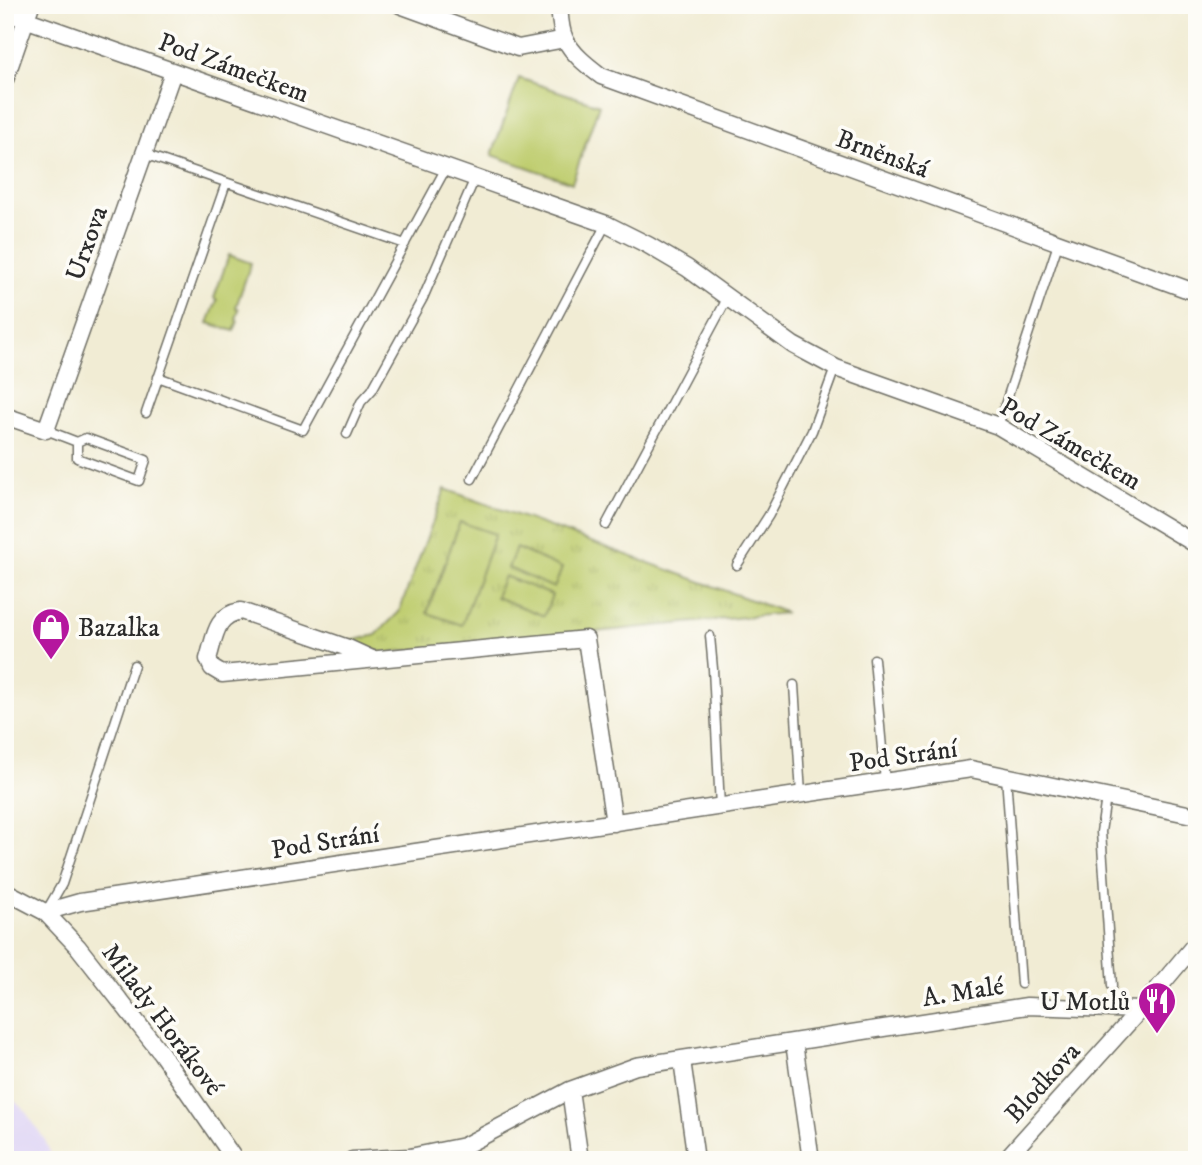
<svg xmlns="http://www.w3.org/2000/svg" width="1202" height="1165" viewBox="0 0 1202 1165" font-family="'IM FELL DW Pica',serif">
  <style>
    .built { fill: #dfd5f5 }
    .grass { fill: url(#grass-tufts); stroke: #757c4d; stroke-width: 2 }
    .park { fill: #bfcd6f; stroke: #757c4d; stroke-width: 2 }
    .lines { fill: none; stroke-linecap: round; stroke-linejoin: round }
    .service-casing { stroke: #706f66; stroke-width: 11 }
    .minor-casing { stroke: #706f66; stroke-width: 19 }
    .service { stroke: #fff; stroke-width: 8 }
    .minor { stroke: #fff; stroke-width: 16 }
    .labels { text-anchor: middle; stroke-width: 7; stroke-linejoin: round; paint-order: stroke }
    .street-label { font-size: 26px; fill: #2b2b2b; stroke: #fdfcf7 }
    .poi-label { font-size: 26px; fill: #2b2b2b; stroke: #fdfcf7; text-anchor: start }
  </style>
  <defs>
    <pattern id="grass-tufts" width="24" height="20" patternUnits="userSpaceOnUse" patternTransform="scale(1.75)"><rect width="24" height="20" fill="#bfcd6f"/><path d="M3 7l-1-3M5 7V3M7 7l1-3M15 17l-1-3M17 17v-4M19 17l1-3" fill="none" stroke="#a4b060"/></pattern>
  </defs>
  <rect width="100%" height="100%" fill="#fdfcf7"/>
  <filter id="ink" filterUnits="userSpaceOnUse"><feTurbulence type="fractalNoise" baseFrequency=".0143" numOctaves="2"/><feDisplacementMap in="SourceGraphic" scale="14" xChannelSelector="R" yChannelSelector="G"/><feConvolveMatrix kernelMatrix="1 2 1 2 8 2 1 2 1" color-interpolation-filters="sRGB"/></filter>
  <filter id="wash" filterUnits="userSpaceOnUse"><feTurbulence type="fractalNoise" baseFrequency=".00686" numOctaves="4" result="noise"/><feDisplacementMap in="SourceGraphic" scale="28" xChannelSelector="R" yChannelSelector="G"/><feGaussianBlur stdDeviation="1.57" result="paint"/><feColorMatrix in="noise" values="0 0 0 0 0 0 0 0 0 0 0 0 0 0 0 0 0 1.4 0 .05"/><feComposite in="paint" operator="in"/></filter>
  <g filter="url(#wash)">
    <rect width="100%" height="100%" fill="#f1ecd4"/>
    <path class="built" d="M 5,1092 L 25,1111 L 45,1140 L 53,1160 L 5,1160 Z"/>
    <path class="grass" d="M 445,489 L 776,609 L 786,613 L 382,653 L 352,641 L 376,635 L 399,612 Z"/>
    <path class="park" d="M 519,78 L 599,105 L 572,183 L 492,155 Z
      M 229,255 L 251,263 L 236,307 L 239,309 L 236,320 L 238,321 L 234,331 L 208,323 L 217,300 L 214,298 Z
      M 460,522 L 495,534 L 462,625 L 427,613 Z
      M 516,548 L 562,568 L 554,588 L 508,568 Z
      M 504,576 L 552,595 L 544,616 L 496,597 Z"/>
  </g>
  <g filter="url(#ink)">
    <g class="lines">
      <defs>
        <path id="service" d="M 144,154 L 405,244
          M 158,377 L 303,430 L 446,168
          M 146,413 L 226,183
          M 998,426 L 1058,244
          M 46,430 L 77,442 L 86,438 L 146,460 L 139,481 L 77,458 L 77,442
          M 347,434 L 361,402 L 372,390 L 423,298 L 475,178
          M 472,479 L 606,224
          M 606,525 L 728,297
          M 737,565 L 769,515 L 812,431 L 835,368
          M 710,636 L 713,669 L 720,807
          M 874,659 L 885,782
          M 794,685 L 801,794
          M 1006,776 L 1021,984
          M 1106,797 L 1101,832 L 1112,986
          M 47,910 L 62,884 L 134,665"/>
        <path id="minor" d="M 400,5 L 518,48 L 565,39
          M 559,5 C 560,16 560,29 565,39 C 573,55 588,66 601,76 L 1197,293
          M 5,12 L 606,224 L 648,245 L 687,268 L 793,345 L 836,368 L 998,426 L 1197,545
          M 5,80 L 31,5
          M 5,416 L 46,430 L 173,72
          M 372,659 L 348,648 L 241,611 C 215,615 215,637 208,659 L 212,668 L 222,674 L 586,639 L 614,823
          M 5,891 L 45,912 L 78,947 L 161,1053 L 235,1160
          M 45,912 L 80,902 L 971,769 L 1197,816
          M 794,1043 L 811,1160
          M 682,1060 L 696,1160
          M 570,1090 L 580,1160
          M 352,1160 L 410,1157 L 464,1146 L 570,1090 L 636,1066 L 1027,1006 L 1140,1010
          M 1005,1160 L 1140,1010 L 1197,942"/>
      </defs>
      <use href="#service" class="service-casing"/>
      <use href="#minor" class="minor-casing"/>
      <use href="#service" class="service"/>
      <use href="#minor" class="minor"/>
    </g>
  </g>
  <defs>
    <symbol id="shop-pin" viewBox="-11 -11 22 30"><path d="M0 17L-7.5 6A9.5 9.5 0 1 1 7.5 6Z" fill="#b5179e" stroke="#fdfcf7"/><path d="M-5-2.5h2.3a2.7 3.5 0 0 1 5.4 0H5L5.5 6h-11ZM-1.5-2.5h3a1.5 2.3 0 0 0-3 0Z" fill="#fff"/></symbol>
    <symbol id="restaurant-pin" viewBox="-11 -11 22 30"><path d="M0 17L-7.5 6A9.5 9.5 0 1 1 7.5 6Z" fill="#b5179e" stroke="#fdfcf7"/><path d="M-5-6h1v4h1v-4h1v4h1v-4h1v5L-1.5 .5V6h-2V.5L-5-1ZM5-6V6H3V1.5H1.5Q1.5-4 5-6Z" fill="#fff"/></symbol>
  </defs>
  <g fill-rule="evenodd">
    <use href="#shop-pin" x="29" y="605" width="44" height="60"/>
    <use href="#restaurant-pin" x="1135" y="979" width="44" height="60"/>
  </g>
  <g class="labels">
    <g class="street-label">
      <text transform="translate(234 67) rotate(20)" y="9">Pod Zámečkem</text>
      <text transform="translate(883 153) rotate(20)" y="9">Brněnská</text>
      <text transform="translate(86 243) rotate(-70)" y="9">Urxova</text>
      <text transform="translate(1071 443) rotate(30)" y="9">Pod Zámečkem</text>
      <text transform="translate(903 755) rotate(-8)" y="9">Pod Strání</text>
      <text transform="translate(325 841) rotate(-9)" y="9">Pod Strání</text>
      <text transform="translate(963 991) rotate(-9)" y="9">A. Malé</text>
      <text transform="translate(163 1019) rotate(53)" y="9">Milady Horákové</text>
      <text transform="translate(1042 1082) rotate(-48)" y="9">Blodkova</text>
    </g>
    <g class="poi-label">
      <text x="78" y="636">Bazalka</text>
      <text x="1130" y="1010" text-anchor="end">U Motlů</text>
    </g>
  </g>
  <rect width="1202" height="1165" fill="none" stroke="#fdfcf7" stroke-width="28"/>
</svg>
